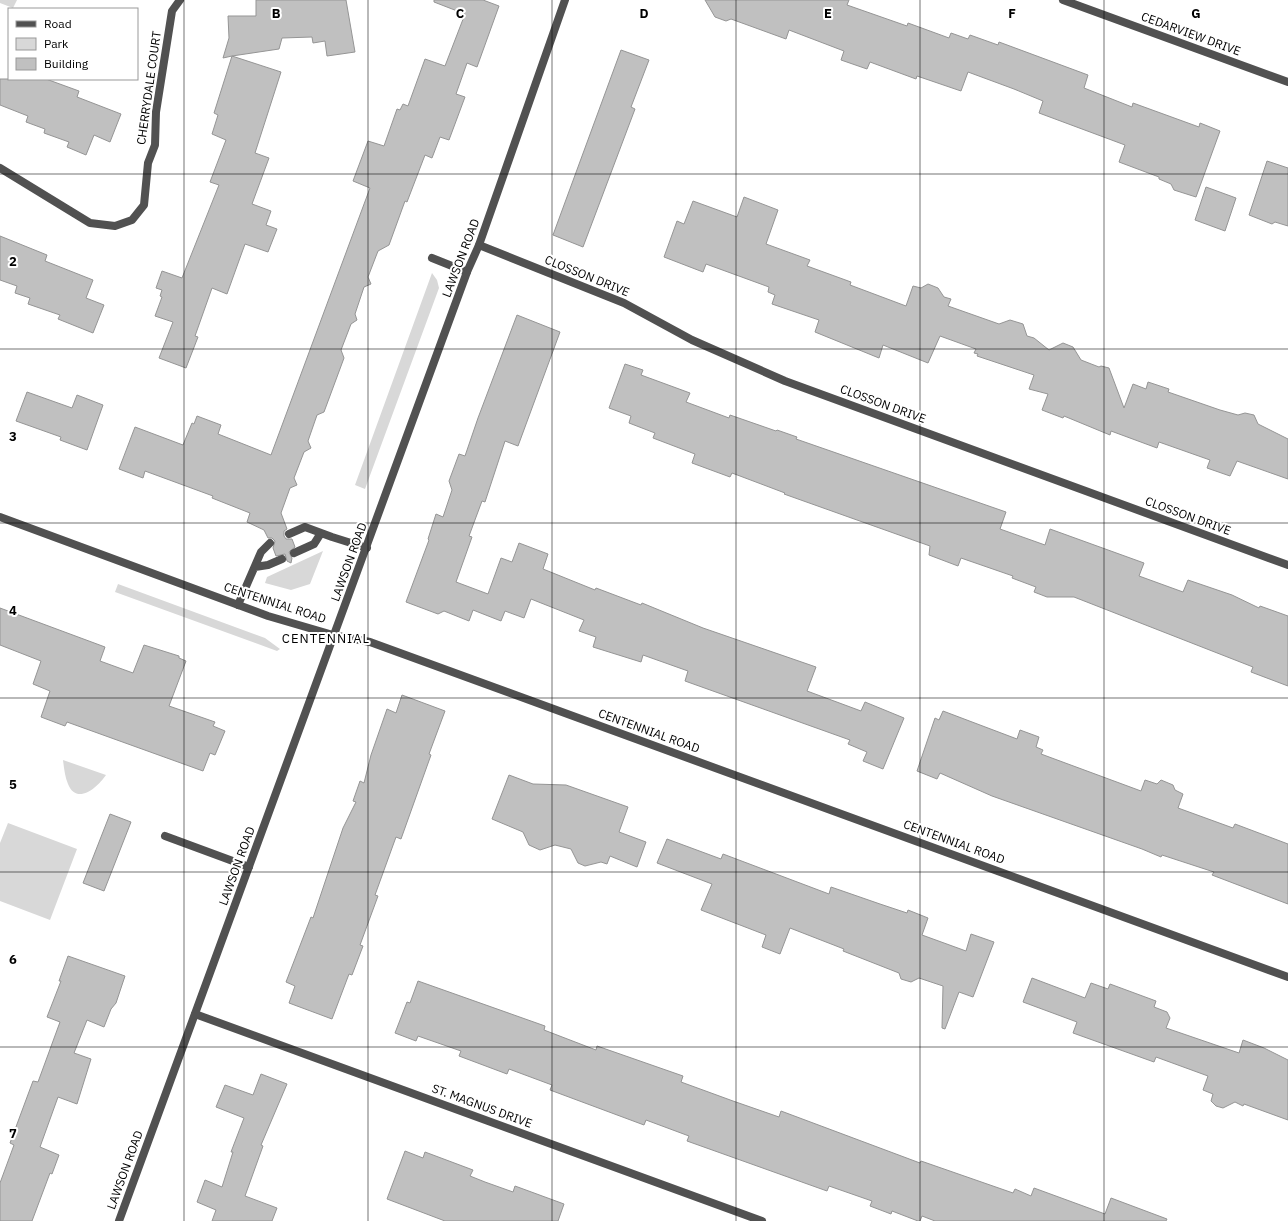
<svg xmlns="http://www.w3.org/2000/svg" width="1288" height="1221" viewBox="0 0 1288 1221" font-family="'IBM Plex Sans',sans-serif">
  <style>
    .green { fill: #d8d8d8 }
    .building { fill: #c0c0c0; stroke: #959595 }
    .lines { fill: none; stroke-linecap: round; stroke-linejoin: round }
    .service { stroke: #515151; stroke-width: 8 }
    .minor { stroke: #515151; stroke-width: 8 }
    .tertiary { stroke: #515151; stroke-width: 8 }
    .grid { fill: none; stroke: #000; stroke-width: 1; stroke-opacity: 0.55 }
    .labels { text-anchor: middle; stroke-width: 4; stroke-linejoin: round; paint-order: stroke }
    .street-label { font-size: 12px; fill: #000; stroke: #fff }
    .neighbourhood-label { font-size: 13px; letter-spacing: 1px; fill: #000; stroke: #fff }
    .grid-label { font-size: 13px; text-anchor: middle; font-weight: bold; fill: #000; stroke: #fff; stroke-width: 4; stroke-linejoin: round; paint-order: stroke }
  </style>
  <rect width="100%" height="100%" fill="#fff"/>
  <path class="green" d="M 0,0 L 17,0 L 13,8 L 0,3 Z
    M 432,273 L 437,280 L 439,288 L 365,489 L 355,485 Z
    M 323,551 L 310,584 L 291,590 L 265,583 L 267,577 Z
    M 118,584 L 265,638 L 280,649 L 277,651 L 115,592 Z
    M 63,760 L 106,775 C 98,787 77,806 68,784 C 65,777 64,768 63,760 Z
    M 8,823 L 77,849 L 50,920 L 0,901 L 0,843 Z"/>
  <path class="building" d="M 256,0 L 346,0 L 355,52 L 327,56 L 325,41 L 313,43 L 312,37 L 282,38 L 279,49 L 232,56 L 281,72 L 255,153 L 269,158 L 252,204 L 271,211 L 266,225 L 277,229 L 268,252 L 245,244 L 227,294 L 212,288 L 195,336 L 198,337 L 186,368 L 159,358 L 173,322 L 155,316 L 162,297 L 160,296 L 162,290 L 156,288 L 162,271 L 182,278 L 219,185 L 210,182 L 226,140 L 212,134 L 218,115 L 214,113 L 232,56 L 223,58 L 229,38 L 228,16 L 256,16 Z
    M 434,0 L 483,0 L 499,6 L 477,67 L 467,63 L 456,94 L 465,97 L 449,140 L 440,137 L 432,158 L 425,155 L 407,202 L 405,201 L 389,245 L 378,251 L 368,277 L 371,284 L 364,287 L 355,314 L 357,320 L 351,324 L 341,350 L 344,358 L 324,412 L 317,415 L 308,441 L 311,448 L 304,452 L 294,478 L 297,485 L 290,488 L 281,513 L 287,529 L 284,531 L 284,536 L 286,539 L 292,539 L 295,547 L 289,552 L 292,558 L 291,563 L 287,561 L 285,554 L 276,556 L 273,548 L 275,541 L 272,538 L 268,538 L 264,530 L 247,522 L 250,513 L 212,498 L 213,496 L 145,471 L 143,478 L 119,469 L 135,427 L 183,445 L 192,423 L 194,424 L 197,416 L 221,425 L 218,434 L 271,455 L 370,188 L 353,181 L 368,141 L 384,146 L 397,109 L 400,110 L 403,104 L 408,106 L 425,59 L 445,66 L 465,14 L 434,2 Z
    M 705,0 L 849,0 L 847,5 L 907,26 L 908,23 L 949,38 L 951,33 L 968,39 L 970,35 L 998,45 L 999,42 L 1088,75 L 1084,88 L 1132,107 L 1133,103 L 1199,127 L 1200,123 L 1220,131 L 1196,197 L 1174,190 L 1171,184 L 1159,179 L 1159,177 L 1119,162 L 1125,145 L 1039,113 L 1043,101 L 1014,89 L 968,72 L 961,91 L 917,76 L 916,79 L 870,62 L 867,69 L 841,60 L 844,51 L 789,30 L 786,39 L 731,19 L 726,21 L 715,17 Z
    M 621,50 L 649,60 L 631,107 L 635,109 L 583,247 L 553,235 Z
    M 0,79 L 46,79 L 79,91 L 77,97 L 121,114 L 110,142 L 94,135 L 86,155 L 67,147 L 69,142 L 44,133 L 45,129 L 26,122 L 28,116 L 0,105 Z
    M 1267,161 L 1288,168 L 1288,226 L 1275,222 L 1272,224 L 1249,215 Z
    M 1206,187 L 1236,198 L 1225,231 L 1195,220 Z
    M 744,197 L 778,210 L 766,244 L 810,260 L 807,266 L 851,282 L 850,285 L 906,306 L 913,286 L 921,288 L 928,284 L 938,288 L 944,297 L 951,299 L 948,306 L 999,324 L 1010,320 L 1023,324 L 1027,336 L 1034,338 L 1049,350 L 1063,343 L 1073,347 L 1081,360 L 1099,367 L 1101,366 L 1109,368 L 1124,408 L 1133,384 L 1146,389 L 1148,382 L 1169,389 L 1168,392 L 1220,410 L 1238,415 L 1245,413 L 1254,415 L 1258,424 L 1288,439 L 1288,479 L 1237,461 L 1230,476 L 1207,468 L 1210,460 L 1159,442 L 1157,448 L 1111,431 L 1110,435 L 1064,416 L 1063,418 L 1042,410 L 1048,394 L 1029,389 L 1034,375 L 977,356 L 978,354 L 974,353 L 976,349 L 940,336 L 928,363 L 883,345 L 879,358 L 815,332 L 819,320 L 772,304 L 775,295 L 768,292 L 769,287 L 706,264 L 703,272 L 664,257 L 677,221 L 684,224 L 693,201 L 737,217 Z
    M 0,236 L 47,255 L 45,261 L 93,280 L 86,298 L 104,305 L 93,333 L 58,319 L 60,315 L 28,304 L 30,298 L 15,293 L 17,286 L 0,280 Z
    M 517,315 L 560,332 L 518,446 L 505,441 L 485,502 L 482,501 L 469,536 L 472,537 L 456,582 L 488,594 L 501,558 L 512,562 L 519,543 L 548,554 L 543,569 L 595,590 L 596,588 L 641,605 L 642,603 L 703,628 L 816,667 L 807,691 L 861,711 L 865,702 L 904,718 L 883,769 L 863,761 L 867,752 L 848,744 L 850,740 L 685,681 L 688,671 L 643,655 L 641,662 L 593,647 L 596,637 L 579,631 L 584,620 L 531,599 L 524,618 L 505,611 L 501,621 L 473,610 L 469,621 L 444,611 L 438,614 L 406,602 L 429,540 L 428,539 L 436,514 L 443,517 L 452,490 L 449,481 L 459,454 L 465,456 L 478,418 Z
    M 625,364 L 643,370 L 641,375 L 690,393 L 686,402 L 729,418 L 730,415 L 776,431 L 777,430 L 797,437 L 796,439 L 1006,512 L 1000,529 L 1045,545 L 1050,529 L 1144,563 L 1139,576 L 1183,592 L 1188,580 L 1232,595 L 1259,608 L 1260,606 L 1288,616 L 1288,686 L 1251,672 L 1253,667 L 1074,597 L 1047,597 L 1034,592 L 1036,587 L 1012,578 L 1013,576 L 961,558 L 958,566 L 929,555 L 930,546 L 784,494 L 785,493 L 732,473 L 730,477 L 692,463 L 695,454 L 653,438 L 655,433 L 629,423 L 631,416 L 609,408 Z
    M 27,392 L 72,408 L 77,395 L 103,405 L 87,450 L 60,440 L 61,437 L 16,421 Z
    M 0,608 L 105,647 L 100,661 L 133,673 L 144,645 L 179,656 L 179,658 L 186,661 L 169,706 L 215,722 L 213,726 L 225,731 L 215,755 L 210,753 L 203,771 L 67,722 L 65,726 L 41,717 L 50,691 L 33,684 L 41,661 L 0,645 Z
    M 402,695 L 445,711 L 429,754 L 431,755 L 401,839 L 396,837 L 375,895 L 378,896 L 360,945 L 363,946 L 352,975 L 349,974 L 332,1019 L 289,1003 L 295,986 L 286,982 L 311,917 L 313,918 L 343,828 L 356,802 L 353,801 L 360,781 L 364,783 L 371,755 L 387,709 L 396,713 Z
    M 943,711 L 1017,739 L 1020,730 L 1039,737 L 1036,747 L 1043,750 L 1041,754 L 1141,791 L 1145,780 L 1157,784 L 1161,780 L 1173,785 L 1175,790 L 1183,794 L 1178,808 L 1233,828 L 1235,824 L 1288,844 L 1288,904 L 1212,875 L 1214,872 L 1162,855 L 1161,857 L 1142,849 L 992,796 L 940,773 L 937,779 L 917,771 L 935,718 L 939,720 Z
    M 509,775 L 533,784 L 566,785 L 628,807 L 619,832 L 646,842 L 637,867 L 610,856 L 607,864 L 601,862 L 585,866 L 578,863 L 571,849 L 555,845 L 540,850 L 529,845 L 523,832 L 492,819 Z
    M 110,814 L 131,822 L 104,891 L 83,883 Z
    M 667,839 L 721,859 L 723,854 L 829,894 L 831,887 L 880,904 L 907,913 L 908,910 L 928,918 L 922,935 L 966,951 L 971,934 L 994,942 L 973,997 L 959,992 L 945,1029 L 942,1028 L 943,986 L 919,978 L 911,982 L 901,979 L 899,973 L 843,951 L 844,949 L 790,928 L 780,954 L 762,947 L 766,935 L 701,910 L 712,884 L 657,863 Z
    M 68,956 L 125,976 L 116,1003 L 111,1009 L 104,1027 L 87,1020 L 74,1053 L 91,1059 L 77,1104 L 58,1097 L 40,1147 L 59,1155 L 52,1174 L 50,1173 L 32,1221 L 0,1221 L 0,1183 L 14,1145 L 10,1143 L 33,1081 L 38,1082 L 60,1022 L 47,1017 L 61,981 L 59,981 Z
    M 1032,978 L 1085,998 L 1091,983 L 1108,989 L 1110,984 L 1156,1001 L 1154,1007 L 1167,1012 L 1170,1018 L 1166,1028 L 1239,1053 L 1243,1040 L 1264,1048 L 1288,1060 L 1288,1120 L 1244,1104 L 1243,1106 L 1235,1102 L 1223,1108 L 1216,1106 L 1211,1101 L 1213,1094 L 1203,1090 L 1208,1076 L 1156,1057 L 1154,1062 L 1073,1033 L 1077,1022 L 1023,1002 Z
    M 418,981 L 545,1026 L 544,1030 L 596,1050 L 597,1046 L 683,1076 L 681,1082 L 733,1101 L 779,1117 L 781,1111 L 920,1163 L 921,1161 L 1013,1193 L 1015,1189 L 1031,1196 L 1034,1188 L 1105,1214 L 1111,1198 L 1167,1219 L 1166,1221 L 935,1221 L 922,1216 L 920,1221 L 918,1221 L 892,1211 L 891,1214 L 870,1206 L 872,1201 L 829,1186 L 827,1191 L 687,1141 L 689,1136 L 646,1120 L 644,1125 L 550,1090 L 552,1085 L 509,1069 L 507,1074 L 459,1056 L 461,1051 L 418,1036 L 416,1041 L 395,1033 L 407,1002 L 410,1003 Z
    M 261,1074 L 287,1084 L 261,1145 L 263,1146 L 245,1196 L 277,1208 L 272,1221 L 212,1221 L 216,1210 L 197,1202 L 205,1180 L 222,1187 L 233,1152 L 231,1152 L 244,1118 L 216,1107 L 225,1085 L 253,1095 Z
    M 405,1151 L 423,1158 L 425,1152 L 473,1170 L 470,1176 L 485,1182 L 513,1192 L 515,1186 L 564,1204 L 558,1221 L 445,1221 L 387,1199 Z"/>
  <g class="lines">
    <path class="service" d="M 432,258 L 467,272
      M 289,534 L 305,527 L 332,537 L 367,548
      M 294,553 L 314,544 L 321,533
      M 255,567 L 268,565 L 282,559
      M 238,605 L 261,552 L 270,543
      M 165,836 L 249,867"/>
    <path class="minor" d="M 1063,0 L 1288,82
      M 0,168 L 90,223 L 115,226 L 132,220 L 144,205 L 148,163 L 155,145 L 156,112 L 172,11 L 180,0
      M 479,245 L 624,303 L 692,340 L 785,381 L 1288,565
      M 333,635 L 370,642 L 1288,977
      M 195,1014 L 762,1221"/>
    <path class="tertiary" d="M 0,517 L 268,616 L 333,635
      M 119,1221 L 467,272 L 479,245 L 565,0"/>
  </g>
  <path class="grid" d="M 184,0 L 184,1221M 368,0 L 368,1221M 552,0 L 552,1221M 736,0 L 736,1221M 920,0 L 920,1221M 1104,0 L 1104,1221M 0,174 L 1288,174M 0,349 L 1288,349M 0,523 L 1288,523M 0,698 L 1288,698M 0,872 L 1288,872M 0,1047 L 1288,1047"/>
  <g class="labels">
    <g class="street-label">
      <text transform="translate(1191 34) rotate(20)" y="4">CEDARVIEW DRIVE</text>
      <text transform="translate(149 88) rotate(-82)" y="4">CHERRYDALE COURT</text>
      <text transform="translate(461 258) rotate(-69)" y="4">LAWSON ROAD</text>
      <text transform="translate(587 276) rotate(22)" y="4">CLOSSON DRIVE</text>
      <text transform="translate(883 404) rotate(20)" y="4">CLOSSON DRIVE</text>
      <text transform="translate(1188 516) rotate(20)" y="4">CLOSSON DRIVE</text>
      <text transform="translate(349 562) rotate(-70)" y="4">LAWSON ROAD</text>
      <text transform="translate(275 603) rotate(18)" y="4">CENTENNIAL ROAD</text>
      <text transform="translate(649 731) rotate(20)" y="4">CENTENNIAL ROAD</text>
      <text transform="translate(954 842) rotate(20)" y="4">CENTENNIAL ROAD</text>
      <text transform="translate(237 866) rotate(-70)" y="4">LAWSON ROAD</text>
      <text transform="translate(482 1106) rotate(20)" y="4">ST. MAGNUS DRIVE</text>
      <text transform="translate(125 1170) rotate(-70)" y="4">LAWSON ROAD</text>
    </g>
    <g class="neighbourhood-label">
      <text x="326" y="643">CENTENNIAL</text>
    </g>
  </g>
  <g class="grid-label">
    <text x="276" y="18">B</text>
    <text x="460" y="18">C</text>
    <text x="644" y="18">D</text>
    <text x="828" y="18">E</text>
    <text x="1012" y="18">F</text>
    <text x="1196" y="18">G</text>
    <text x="13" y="266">2</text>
    <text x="13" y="441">3</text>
    <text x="13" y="615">4</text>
    <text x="13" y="789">5</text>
    <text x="13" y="964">6</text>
    <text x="13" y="1138">7</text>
  </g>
  <rect x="8" y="8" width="130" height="72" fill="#ffffff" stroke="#999999"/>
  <rect x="16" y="21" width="20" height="6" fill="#515151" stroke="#999999"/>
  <text x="44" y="28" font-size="12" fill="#000000">Road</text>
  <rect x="16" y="38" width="20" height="12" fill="#d8d8d8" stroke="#999999"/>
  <text x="44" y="48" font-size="12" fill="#000000">Park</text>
  <rect x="16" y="58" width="20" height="12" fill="#c0c0c0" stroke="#999999"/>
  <text x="44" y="68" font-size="12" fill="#000000">Building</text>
</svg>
